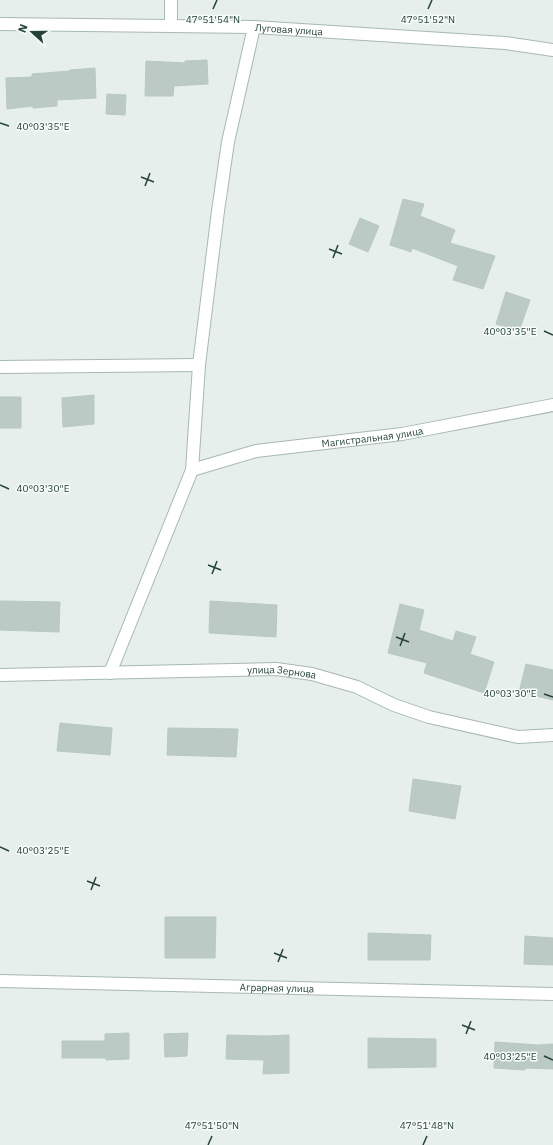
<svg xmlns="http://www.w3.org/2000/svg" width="553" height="1145" viewBox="0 0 553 1145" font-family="'IBM Plex Sans',sans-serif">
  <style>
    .building { fill: #bbcac4; stroke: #b8c9c2 }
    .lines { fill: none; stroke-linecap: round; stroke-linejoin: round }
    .minor-casing { stroke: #a8b8b2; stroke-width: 14 }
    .minor { stroke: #fff; stroke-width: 12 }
    .ticks { fill: none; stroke: #24423a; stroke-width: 1.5 }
    .labels { text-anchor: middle; stroke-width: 3; stroke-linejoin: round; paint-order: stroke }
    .street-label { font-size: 10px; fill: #24423a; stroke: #f7fbf9 }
    .ticks-label { font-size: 10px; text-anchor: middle; fill: #24423a; stroke: #f7fbf9; stroke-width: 3; stroke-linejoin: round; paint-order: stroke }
  </style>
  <rect width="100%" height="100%" fill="#e6efeb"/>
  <path class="building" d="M 207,60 L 208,84 L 174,86 L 173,96 L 145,96 L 146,61 L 185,63 L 185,61 Z
    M 95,68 L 96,98 L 57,100 L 57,106 L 33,108 L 33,106 L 7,109 L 6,78 L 32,77 L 32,74 L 70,71 L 70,70 Z
    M 107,94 L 126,95 L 125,115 L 106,114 Z
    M 403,199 L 424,204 L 420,216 L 455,230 L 450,243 L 495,256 L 483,289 L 453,280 L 458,266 L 412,248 L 411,252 L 390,245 Z
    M 360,218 L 379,226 L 368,252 L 349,244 Z
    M 506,292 L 530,300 L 519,331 L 496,324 Z
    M 94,395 L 94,424 L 63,427 L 62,398 Z
    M 0,397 L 21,397 L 21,428 L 0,428 Z
    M 0,601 L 60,602 L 59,632 L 0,630 Z
    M 210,601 L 277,605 L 276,637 L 209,633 Z
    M 400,604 L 424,610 L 419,630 L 453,641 L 456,631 L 476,637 L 470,654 L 494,662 L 484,693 L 424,673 L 427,663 L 388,653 Z
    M 526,664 L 553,670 L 553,700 L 519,692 Z
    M 60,723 L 112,728 L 110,755 L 57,751 Z
    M 168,728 L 238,729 L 236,757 L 167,755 Z
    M 413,779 L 461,786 L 455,819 L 409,811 Z
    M 165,917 L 216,917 L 215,958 L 165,958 Z
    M 368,933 L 431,935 L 430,960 L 368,960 Z
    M 525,936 L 553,938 L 553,965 L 524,964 Z
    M 129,1033 L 129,1059 L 106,1060 L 106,1058 L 62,1058 L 62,1041 L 105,1041 L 105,1034 Z
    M 188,1033 L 187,1056 L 165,1057 L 164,1034 Z
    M 227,1035 L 267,1036 L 289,1035 L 289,1073 L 263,1074 L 264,1060 L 226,1059 Z
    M 368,1038 L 436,1039 L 436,1067 L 368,1068 Z
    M 495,1042 L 538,1045 L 553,1044 L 553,1069 L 525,1068 L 525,1070 L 494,1068 Z"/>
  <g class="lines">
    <defs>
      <g id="minor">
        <path id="s1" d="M 0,24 L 254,27 L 505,43 L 553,50"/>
        <path d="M 171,26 L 171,0"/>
        <path d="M 0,367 L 199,365"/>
        <path id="s2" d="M 192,470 L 256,451 L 402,434 L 553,405"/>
        <path d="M 110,673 L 192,470 L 199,365 L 218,211 L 228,142 L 254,27"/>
        <path id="s3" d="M 0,675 L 276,669 L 312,674 L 357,687 L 394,705 L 429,717 L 518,737 L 553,735"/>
        <path id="s4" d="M 0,981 L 553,994"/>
      </g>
    </defs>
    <use href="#minor" class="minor-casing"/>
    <use href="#minor" class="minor"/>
  </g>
  <path class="ticks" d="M 213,9 L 217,0M 428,9 L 432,0M 0,123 L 9,126M 141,177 L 154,182M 145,186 L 150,173M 329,249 L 342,254M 333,258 L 338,245M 544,331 L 553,335M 0,485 L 9,489M 208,565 L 221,570M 212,574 L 217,561M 396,637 L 409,642M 400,646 L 405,633M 544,694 L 553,697M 0,847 L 9,851M 87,881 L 100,886M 91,890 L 96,877M 274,953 L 287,958M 278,962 L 283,949M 462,1025 L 475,1030M 466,1034 L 471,1021M 544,1056 L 553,1060M 208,1145 L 212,1136M 423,1145 L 427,1136"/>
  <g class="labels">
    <g class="street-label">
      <text dy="4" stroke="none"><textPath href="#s1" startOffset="289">Луговая улица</textPath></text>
      <text dy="4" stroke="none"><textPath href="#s2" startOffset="184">Магистральная улица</textPath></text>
      <text dy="4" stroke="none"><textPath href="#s3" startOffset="282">улица Зернова</textPath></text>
      <text dy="4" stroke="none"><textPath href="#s4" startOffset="277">Аграрная улица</textPath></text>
    </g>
  </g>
  <g class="ticks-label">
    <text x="213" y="23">47°51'54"N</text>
    <text x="428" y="23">47°51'52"N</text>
    <text x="43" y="130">40°03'35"E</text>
    <text x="510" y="335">40°03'35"E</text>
    <text x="43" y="492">40°03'30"E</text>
    <text x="510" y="697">40°03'30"E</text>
    <text x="43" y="854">40°03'25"E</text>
    <text x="510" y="1060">40°03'25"E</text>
    <text x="212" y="1129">47°51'50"N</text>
    <text x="427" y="1129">47°51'48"N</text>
  </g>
  <g transform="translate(32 32) rotate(291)" stroke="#f7fbf9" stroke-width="3" paint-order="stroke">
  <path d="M0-3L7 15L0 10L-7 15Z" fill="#24423a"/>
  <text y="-6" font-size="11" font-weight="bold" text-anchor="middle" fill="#24423a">N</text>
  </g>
</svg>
